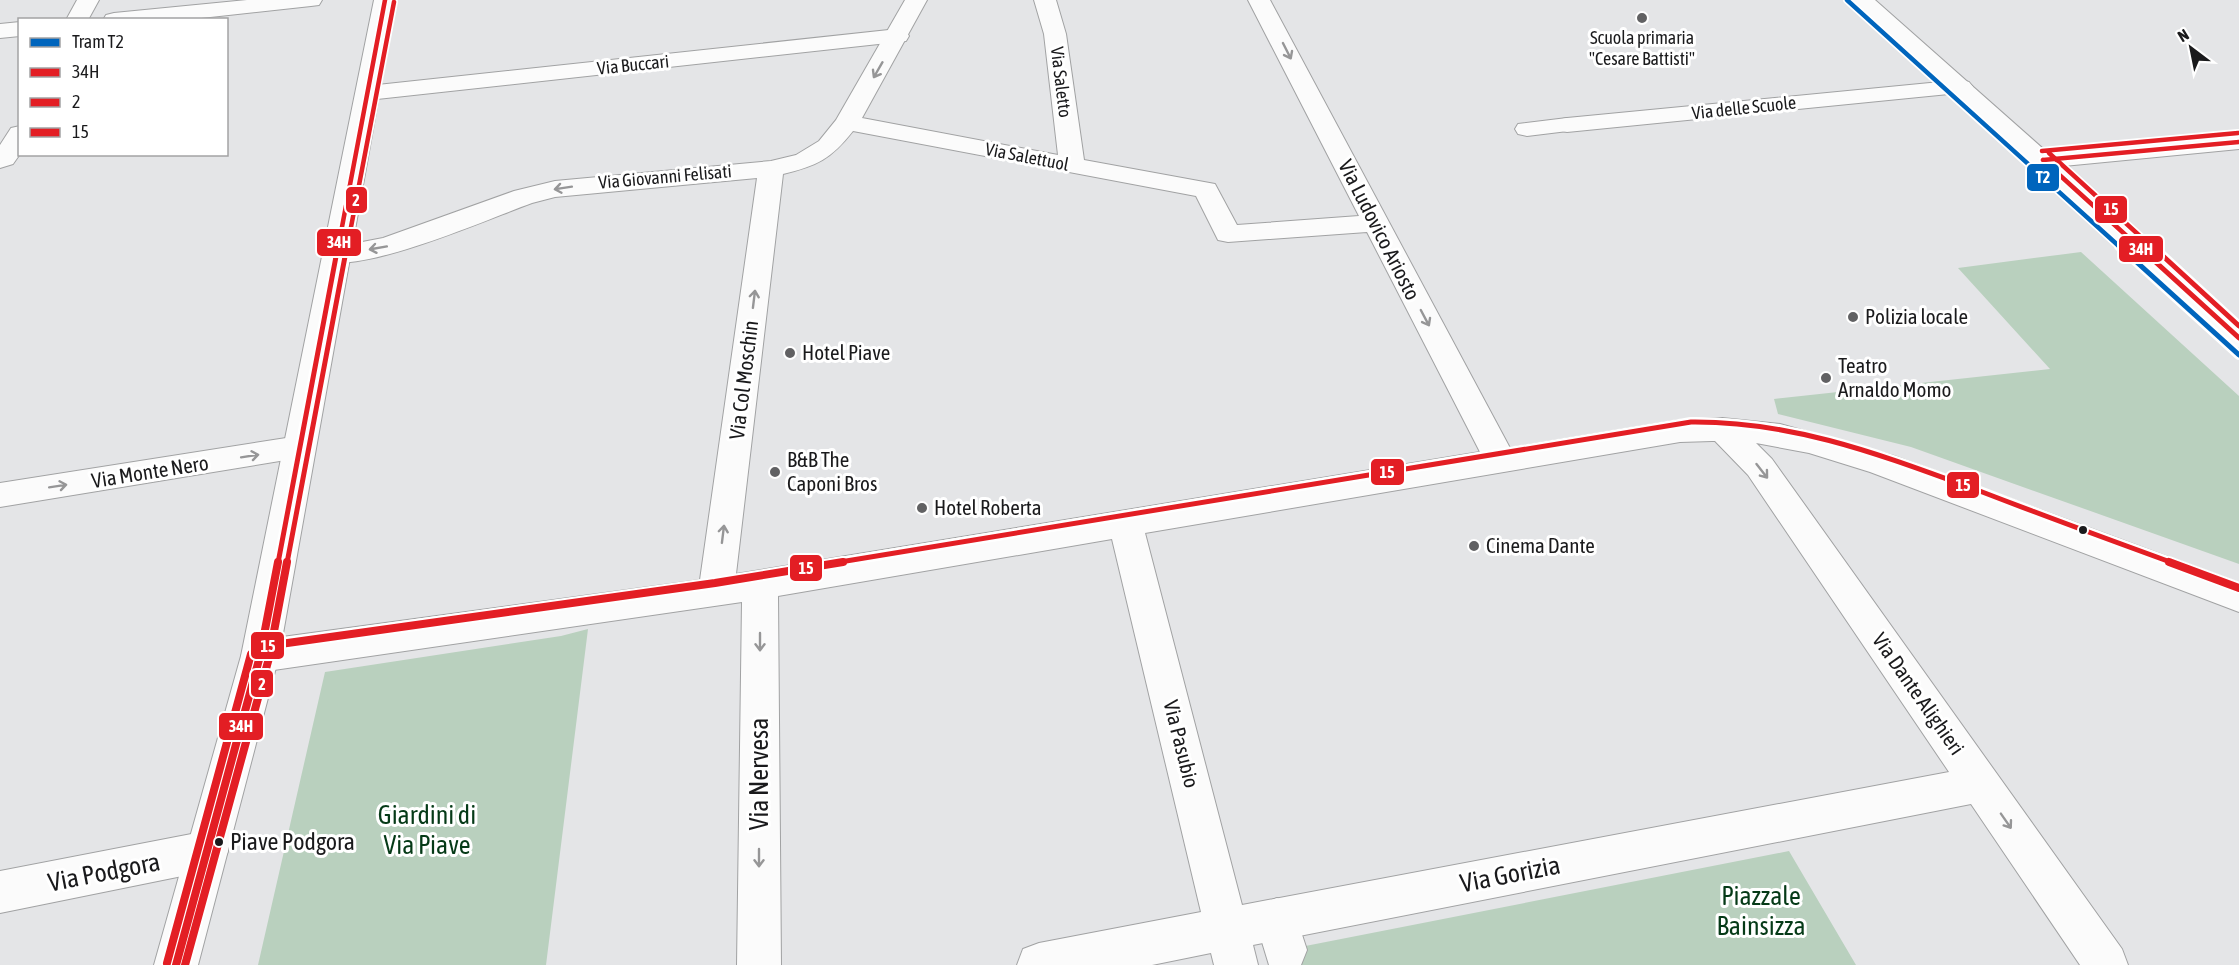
<svg xmlns="http://www.w3.org/2000/svg" width="2239" height="965" viewBox="0 0 2239 965" font-family="'Asap Condensed',sans-serif">
  <style>
    .green { fill: #b9d0be }
    .lines { fill: none; stroke-linecap: round; stroke-linejoin: round }
    .pedestrian-casing { stroke: #a1a2a3; stroke-width: 2 }
    .minor-casing { stroke: #a1a2a3; stroke-width: 2 }
    .tertiary-casing { stroke: #a1a2a3; stroke-width: 2 }
    .pedestrian { fill: #fbfbfb; fill-rule: evenodd }
    .minor { fill: #fbfbfb; fill-rule: evenodd }
    .tertiary { fill: #fbfbfb; fill-rule: evenodd }
    .bus-1-far2-casing { stroke: #fff; stroke-width: 8 }
    .bus-1-far1-casing { stroke: #fff; stroke-width: 10 }
    .bus-1-casing { stroke: #fff; stroke-width: 12 }
    .bus-2-far2-casing { stroke: #fff; stroke-width: 8 }
    .bus-2-far1-casing { stroke: #fff; stroke-width: 10 }
    .bus-2-casing { stroke: #fff; stroke-width: 12 }
    .bus-3-far2-casing { stroke: #fff; stroke-width: 8 }
    .bus-3-far1-casing { stroke: #fff; stroke-width: 10 }
    .bus-3-casing { stroke: #fff; stroke-width: 12 }
    .bus-1-far2 { stroke: #e31e24; stroke-width: 4.5 }
    .bus-1-far1 { stroke: #e31e24; stroke-width: 5 }
    .bus-1 { stroke: #e31e24; stroke-width: 8 }
    .bus-2-far2 { stroke: #e31e24; stroke-width: 4.5 }
    .bus-2-far1 { stroke: #e31e24; stroke-width: 5 }
    .bus-2 { stroke: #e31e24; stroke-width: 8 }
    .bus-3-far2 { stroke: #e31e24; stroke-width: 4.5 }
    .bus-3-far1 { stroke: #e31e24; stroke-width: 5 }
    .bus-3 { stroke: #e31e24; stroke-width: 8 }
    .tram-1-far1-casing { stroke: #fff; stroke-width: 8 }
    .tram-1-casing { stroke: #fff; stroke-width: 10 }
    .tram-1-far1 { stroke: #0065bd; stroke-width: 4.5 }
    .tram-1 { stroke: #0065bd; stroke-width: 5 }
    .oneway { stroke: #969697 }
    .poi-dot { fill: #616163; stroke: #fff; stroke-width: 2 }
    .bus-dot { fill: #1a1a1c; stroke: #fff; stroke-width: 2 }
    .labels { text-anchor: middle; stroke-width: 6; stroke-linejoin: round; paint-order: stroke }
    .far-poi-label { font-size: 18px; fill: #1a1a1c; stroke: #fff }
    .far-street-label { font-size: 18px; fill: #1a1a1c; stroke: #fff }
    .street-label { font-size: 21px; fill: #1a1a1c; stroke: #fff }
    .poi-label { font-size: 21px; fill: #1a1a1c; stroke: #fff; text-anchor: start }
    .near-bus-label { font-size: 24px; fill: #1a1a1c; stroke: #fff; text-anchor: start }
    .near-street-label { font-size: 26px; fill: #1a1a1c; stroke: #fff }
    .near-park-label { font-size: 26px; fill: #053a17; stroke: #fff }
    .line-badge { stroke: #fff; stroke-width: 2 }
    .badge-label { font-size: 16px; text-anchor: middle; font-weight: bold; fill: #fff }
  </style>
  <rect width="100%" height="100%" fill="#e4e5e7"/>
  <path class="green" d="M 2081,252 L 2239,396 L 2239,564 L 1911,447 L 1778,414 L 1774,399 L 2050,369 L 1958,268 Z
    M 588,629 L 546,965 L 258,965 L 325,672 L 561,636 Z
    M 1789,851 L 1856,965 L 1289,965 L 1285,950 Z"/>
  <g class="lines">
    <defs>
      <path id="pedestrian" d="M 898,29 L 906,31 L 909,36 L 906,41 L 368,100 L 360,98 L 356,93 L 360,88 L 368,86 Z
        M 1567,118 L 1576,120 L 1579,125 L 1576,130 L 1527,136 L 1518,134 L 1515,129 L 1518,124 Z
        M 1277,898 L 1292,904 L 1307,950 L 1301,965 L 1269,965 L 1255,919 L 1262,904 Z"/>
      <path id="minor" d="M 77,0 L 99,0 L 88,20 L 66,20 Z
        M 247,0 L 322,0 L 319,5 L 311,6 L 183,20 L 103,20 L 106,15 L 114,13 Z
        M 905,0 L 927,0 L 862,118 L 1058,155 L 1044,34 L 1034,0 L 1056,0 L 1066,34 L 1084,160 L 1215,184 L 1237,225 L 1359,216 L 1248,0 L 1270,0 L 1510,448 L 1680,420 L 1722,418 L 1780,424 L 1894,456 L 2239,583 L 2239,612 L 1870,472 L 1809,453 L 1756,443 L 1772,459 L 2122,949 L 2128,965 L 2080,965 L 1971,804 L 1253,945 L 1258,965 L 1214,965 L 1211,953 L 1152,965 L 1017,965 L 1023,949 L 1039,943 L 1201,912 L 1112,539 L 778,596 L 781,965 L 737,965 L 742,602 L 260,672 L 247,667 L 241,656 L 247,645 L 260,640 L 700,580 L 757,178 L 555,197 L 532,203 C 488,219 368,272 326,261 L 322,255 L 326,249 L 383,238 L 514,191 L 555,181 L 771,161 L 796,155 L 819,141 L 836,120 ZM 853,131 L 1196,196 L 1218,240 L 1228,242 L 1367,232 L 1480,452 L 736,574 L 783,174 C 817,166 831,159 853,131 ZM 1712,441 L 1715,441 L 1748,475 L 1949,772 L 1242,905 L 1145,533 L 1680,442 Z
        M 20,22 L 20,36 L 0,38 L 0,24 Z
        M 1961,80 L 1969,82 L 1973,87 L 1969,92 L 1567,132 L 1558,130 L 1555,125 L 1558,120 L 1567,118 Z
        M 20,126 L 20,154 L 13,164 L 0,168 L 0,145 L 11,128 Z
        M 2239,135 L 2239,149 L 2043,168 L 2034,165 L 2030,160 L 2034,155 L 2043,152 Z
        M 299,436 L 310,440 L 315,448 L 310,456 L 0,507 L 0,483 Z
        M 207,831 L 222,837 L 228,851 L 222,865 L 207,871 L 0,913 L 0,871 Z"/>
      <path id="tertiary" d="M 374,0 L 396,0 L 279,656 L 198,965 L 154,965 L 241,656 Z
        M 1851,0 L 1875,0 L 2239,322 L 2239,348 L 2229,345 Z"/>
    </defs>
    <use href="#pedestrian" class="pedestrian-casing"/>
    <use href="#minor" class="minor-casing"/>
    <use href="#tertiary" class="tertiary-casing"/>
    <use href="#pedestrian" class="pedestrian"/>
    <use href="#minor" class="minor"/>
    <use href="#tertiary" class="tertiary"/>
    <defs>
      <path id="bus-1-far2" d="M 2043,160 L 2140,248
        M 2043,160 L 2239,142
        M 338,248 L 385,0"/>
      <path id="bus-1-far1" d="M 2138,246 L 2239,338
        M 278,563 L 338,246"/>
      <path id="bus-1" d="M 176,965 L 260,656 L 278,562"/>
      <path id="bus-2-far2" d="M 347,248 L 394,2"/>
      <path id="bus-2-far1" d="M 287,563 L 347,246"/>
      <path id="bus-2" d="M 185,965 L 269,658 L 287,562"/>
      <path id="bus-3-far2" d="M 2042,151 L 2238,133
        M 2049,153 L 2153,248"/>
      <path id="bus-3-far1" d="M 2152,246 L 2239,326
        M 834,563 L 1691,422 C 1794,421 1881,455 1977,490 C 2042,515 2107,539 2173,563"/>
      <path id="bus-3" d="M 2169,562 L 2239,588
        M 167,963 L 251,654 L 259,647 L 715,583 L 843,562"/>
    </defs>
    <use href="#bus-1-far2" class="bus-1-far2-casing"/>
    <use href="#bus-1-far1" class="bus-1-far1-casing"/>
    <use href="#bus-1" class="bus-1-casing"/>
    <use href="#bus-2-far2" class="bus-2-far2-casing"/>
    <use href="#bus-2-far1" class="bus-2-far1-casing"/>
    <use href="#bus-2" class="bus-2-casing"/>
    <use href="#bus-3-far2" class="bus-3-far2-casing"/>
    <use href="#bus-3-far1" class="bus-3-far1-casing"/>
    <use href="#bus-3" class="bus-3-casing"/>
    <use href="#bus-1-far2" class="bus-1-far2"/>
    <use href="#bus-1-far1" class="bus-1-far1"/>
    <use href="#bus-1" class="bus-1"/>
    <use href="#bus-2-far2" class="bus-2-far2"/>
    <use href="#bus-2-far1" class="bus-2-far1"/>
    <use href="#bus-2" class="bus-2"/>
    <use href="#bus-3-far2" class="bus-3-far2"/>
    <use href="#bus-3-far1" class="bus-3-far1"/>
    <use href="#bus-3" class="bus-3"/>
    <defs>
      <path id="tram-1-far1" d="M 1847,0 L 2121,248"/>
      <path id="tram-1" d="M 2119,246 L 2239,355"/>
    </defs>
    <use href="#tram-1-far1" class="tram-1-far1-casing"/>
    <use href="#tram-1" class="tram-1-casing"/>
    <use href="#tram-1-far1" class="tram-1-far1"/>
    <use href="#tram-1" class="tram-1"/>
  </g>
  <defs><path id="oneway-shaft" d="M-6 0H5M1.5-3L5.5 0L1.5 3" fill="none" stroke-width="1.6" stroke-linecap="round" stroke-linejoin="round" transform="scale(1.5)"/></defs>
  <g class="oneway">
    <use href="#oneway-shaft" transform="translate(1287 51) rotate(63)"/>
    <use href="#oneway-shaft" transform="translate(878 70) rotate(120)"/>
    <use href="#oneway-shaft" transform="translate(563 188) rotate(171)"/>
    <use href="#oneway-shaft" transform="translate(378 248) rotate(170)"/>
    <use href="#oneway-shaft" transform="translate(754 299) rotate(-83)"/>
    <use href="#oneway-shaft" transform="translate(1425 318) rotate(62)"/>
    <use href="#oneway-shaft" transform="translate(250 456) rotate(-9)"/>
    <use href="#oneway-shaft" transform="translate(1762 471) rotate(52)"/>
    <use href="#oneway-shaft" transform="translate(58 486) rotate(-9)"/>
    <use href="#oneway-shaft" transform="translate(723 534) rotate(-83)"/>
    <use href="#oneway-shaft" transform="translate(760 642) rotate(90)"/>
    <use href="#oneway-shaft" transform="translate(2006 821) rotate(55)"/>
    <use href="#oneway-shaft" transform="translate(759 858) rotate(90)"/>
  </g>
  <g class="poi-dot">
    <circle cx="1642" cy="18" r="6"/>
    <circle cx="1853" cy="317" r="6"/>
    <circle cx="790" cy="353" r="6"/>
    <circle cx="1826" cy="378" r="6"/>
    <circle cx="775" cy="472" r="6"/>
    <circle cx="922" cy="508" r="6"/>
    <circle cx="1474" cy="546" r="6"/>
  </g>
  <g class="bus-dot">
    <circle cx="2083" cy="530" r="5"/>
    <circle cx="219" cy="842" r="5"/>
  </g>
  <g class="labels">
    <g class="far-poi-label">
      <text x="1642" y="44">Scuola primaria<tspan x="1642" dy="21">"Cesare Battisti"</tspan></text>
    </g>
    <g class="far-street-label">
      <text transform="translate(633 65) rotate(-6)" y="6">Via Buccari</text>
      <text transform="translate(1061 82) rotate(83)" y="6">Via Saletto</text>
      <text transform="translate(1744 108) rotate(-6)" y="6">Via delle Scuole</text>
      <text transform="translate(1027 157) rotate(11)" y="6">Via Salettuol</text>
      <text transform="translate(665 177) rotate(-5)" y="6">Via Giovanni Felisati</text>
    </g>
    <g class="street-label">
      <text transform="translate(1379 230) rotate(63)" y="7">Via Ludovico Ariosto</text>
      <text transform="translate(744 380) rotate(-83)" y="7">Via Col Moschin</text>
      <text transform="translate(150 472) rotate(-9)" y="7">Via Monte Nero</text>
      <text transform="translate(1918 694) rotate(55)" y="7">Via Dante Alighieri</text>
      <text transform="translate(1181 744) rotate(76)" y="7">Via Pasubio</text>
    </g>
    <g class="poi-label">
      <text x="1865" y="324">Polizia locale</text>
      <text x="802" y="360">Hotel Piave</text>
      <text x="1838" y="373">Teatro<tspan x="1838" dy="24">Arnaldo Momo</tspan></text>
      <text x="787" y="467">B&amp;B The<tspan x="787" dy="24">Caponi Bros</tspan></text>
      <text x="934" y="515">Hotel Roberta</text>
      <text x="1486" y="553">Cinema Dante</text>
    </g>
    <g class="near-bus-label">
      <text x="230" y="850">Piave Podgora</text>
    </g>
    <g class="near-street-label">
      <text transform="translate(759 774) rotate(-90)" y="9">Via Nervesa</text>
      <text transform="translate(104 872) rotate(-11)" y="9">Via Podgora</text>
      <text transform="translate(1510 874) rotate(-11)" y="9">Via Gorizia</text>
    </g>
    <g class="near-park-label">
      <text x="427" y="824">Giardini di<tspan x="427" dy="30">Via Piave</tspan></text>
      <text x="1761" y="905">Piazzale<tspan x="1761" dy="30">Bainsizza</tspan></text>
    </g>
  </g>
  <g class="line-badge">
    <rect x="2026" y="163" width="34" height="29" rx="6" fill="#0065bd"/>
    <rect x="345" y="186" width="23" height="28" rx="6" fill="#e31e24"/>
    <rect x="2094" y="195" width="34" height="29" rx="6" fill="#e31e24"/>
    <rect x="316" y="228" width="46" height="29" rx="6" fill="#e31e24"/>
    <rect x="2118" y="235" width="46" height="28" rx="6" fill="#e31e24"/>
    <rect x="1370" y="458" width="35" height="28" rx="6" fill="#e31e24"/>
    <rect x="1946" y="471" width="34" height="28" rx="6" fill="#e31e24"/>
    <rect x="789" y="554" width="34" height="28" rx="6" fill="#e31e24"/>
    <rect x="250" y="631" width="35" height="29" rx="6" fill="#e31e24"/>
    <rect x="250" y="669" width="24" height="29" rx="6" fill="#e31e24"/>
    <rect x="218" y="712" width="46" height="29" rx="6" fill="#e31e24"/>
  </g>
  <g class="badge-label">
    <text x="2043" y="183">T2</text>
    <text x="356" y="206">2</text>
    <text x="2111" y="215">15</text>
    <text x="339" y="248">34H</text>
    <text x="2141" y="255">34H</text>
    <text x="1387" y="478">15</text>
    <text x="1963" y="491">15</text>
    <text x="806" y="574">15</text>
    <text x="268" y="652">15</text>
    <text x="262" y="690">2</text>
    <text x="241" y="732">34H</text>
  </g>
  <rect x="18" y="18" width="210" height="138" fill="#ffffff" stroke="#a3a3a4" stroke-width="1.5"/>
  <rect x="30" y="38" width="30" height="9" fill="#0065bd" stroke="#a3a3a4" stroke-width="1.5"/>
  <text x="72" y="48" font-size="18" fill="#1a1a1c">Tram T2</text>
  <rect x="30" y="68" width="30" height="9" fill="#e31e24" stroke="#a3a3a4" stroke-width="1.5"/>
  <text x="72" y="78" font-size="18" fill="#1a1a1c">34H</text>
  <rect x="30" y="98" width="30" height="9" fill="#e31e24" stroke="#a3a3a4" stroke-width="1.5"/>
  <text x="72" y="108" font-size="18" fill="#1a1a1c">2</text>
  <rect x="30" y="128" width="30" height="9" fill="#e31e24" stroke="#a3a3a4" stroke-width="1.5"/>
  <text x="72" y="138" font-size="18" fill="#1a1a1c">15</text>
  <g transform="translate(2191 48) rotate(328)" stroke="#ffffff" stroke-width="4.5" paint-order="stroke">
  <path d="M0-4.5L10 22L0 15L-10 22Z" fill="#1a1a1c"/>
  <text y="-9" font-size="16" font-weight="bold" text-anchor="middle" fill="#1a1a1c">N</text>
  </g>
</svg>
